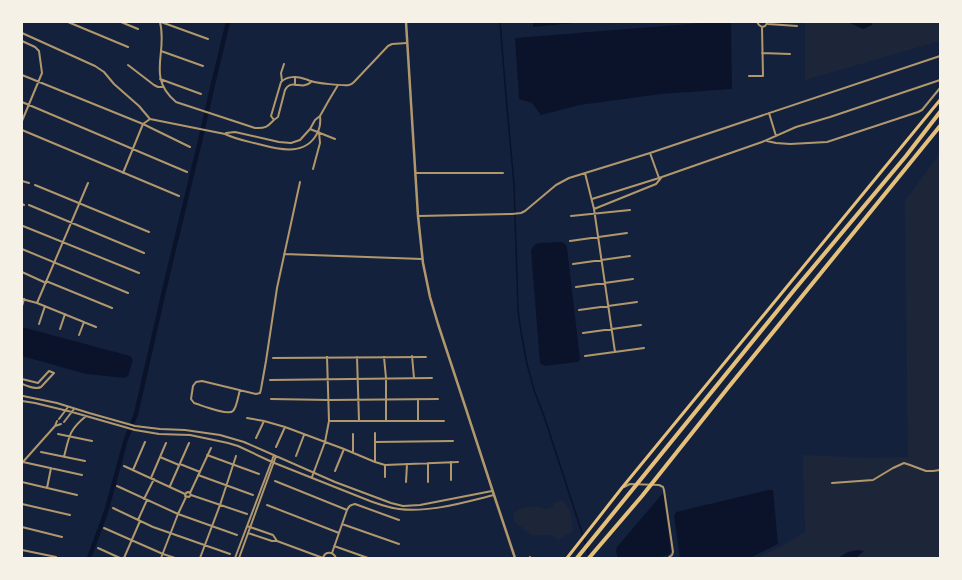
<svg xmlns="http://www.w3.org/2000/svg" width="962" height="580" viewBox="0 0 962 580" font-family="'Source Sans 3',sans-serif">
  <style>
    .green { fill: #1d2539 }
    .water { fill: #0b132b }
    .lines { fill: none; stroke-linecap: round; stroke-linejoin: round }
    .stream { stroke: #0b132b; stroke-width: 1.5 }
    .canal { stroke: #0b132b; stroke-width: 4.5 }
    .minor { stroke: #b1986c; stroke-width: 2 }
    .tertiary { stroke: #b1986c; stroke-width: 2.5 }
    .secondary { stroke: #e5c07b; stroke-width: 3 }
    .motorway { stroke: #e5c07b; stroke-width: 4 }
  </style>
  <rect width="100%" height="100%" fill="#14213d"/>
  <path class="green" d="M 805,22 L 940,22 L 940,41 L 805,80 Z
    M 940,153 L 940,558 L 757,558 L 784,545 L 805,532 L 803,455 L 868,458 L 908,457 L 905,201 Z
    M 562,500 C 572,509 572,519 573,531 L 558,540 L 551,535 L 531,535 L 514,521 L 513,514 L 521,508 L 536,506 L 546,509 L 553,507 L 553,503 Z"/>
  <path class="water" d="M 533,22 L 584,22 L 533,27 Z
    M 714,22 L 731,22 L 732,89 L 661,94 L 580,105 L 541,115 L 532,103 L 519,99 L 515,38 Z
    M 848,22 L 873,22 L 872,25 L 863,29 Z
    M 562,242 L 565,244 L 567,247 L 580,359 L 579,361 L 577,362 L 545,366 L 541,364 L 540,363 L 531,251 C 532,247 534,245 538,243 Z
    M 22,327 L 130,356 L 132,358 L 133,360 L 128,376 L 125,378 L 86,374 L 22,356 Z
    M 768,490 L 773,490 L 778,544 L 750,558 L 680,558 L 674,516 L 676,512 Z
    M 663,493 L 671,551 L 668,555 L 656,558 L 618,558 L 616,552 L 617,547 Z
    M 857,550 L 864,551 L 858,556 L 858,558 L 838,558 L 848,552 Z"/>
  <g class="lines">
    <path class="stream" d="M 500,22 L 506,96 L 514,184 L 518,310 L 521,332 L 527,364 L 534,390 L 544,416 L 586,545
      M 587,549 L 589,557"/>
    <path class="canal" d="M 89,558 L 106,512 L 126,439 L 136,414 L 166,282 L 200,141 L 214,80 L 228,22"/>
    <path class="minor" d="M 68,22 L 128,47
      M 121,22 L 138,29
      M 160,22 C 168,53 146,77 176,102 L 255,128 C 271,129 268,123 278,117 L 285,90 C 291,78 302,91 311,82
      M 161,22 L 208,39
      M 757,22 L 759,25 L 762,27 L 765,26 L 768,22
      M 768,24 L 797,26
      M 22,33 L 95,66 L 104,72 L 114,84 L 139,106 L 150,119
      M 22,41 L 35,47 L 39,51 L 42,73 L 22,121
      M 161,51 L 203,66
      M 762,53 L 790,54
      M 128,65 L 154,85 L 158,87 L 163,87
      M 22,75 L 143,124 L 190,147
      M 749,76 L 763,76 L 762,27
      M 160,79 L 201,94
      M 282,81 L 281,73 L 284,64
      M 295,85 L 295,77
      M 22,102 L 187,172
      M 769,113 L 776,136
      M 274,120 L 271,116 L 281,82 C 287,76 297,76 305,79 C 307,79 309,81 311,81 C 315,83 344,86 349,85 C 351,85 352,84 354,82 L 388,46 L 392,44 L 407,43
      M 310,129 L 335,139
      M 22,130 L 179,196
      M 226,133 L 235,132 L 279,142 L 291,143 L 300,140 L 310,129 L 315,120 L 320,116 L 329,100 L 338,85
      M 767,141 L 776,143 L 790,144 L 827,142 L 918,112 L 922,110 L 940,88
      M 650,153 L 659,178
      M 313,169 L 320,143 L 319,132
      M 123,173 L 143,124 L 150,119 L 225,134 C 235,139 246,141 258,144 C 277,149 302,156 315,137 C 320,130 321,124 320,116
      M 416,173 L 503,173
      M 585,173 L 594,209 L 615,352
      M 22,181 L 29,183
      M 35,185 L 149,232
      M 592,199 L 659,178 L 762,142 L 796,127 L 830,117 L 940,80
      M 22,204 L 24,205
      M 29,205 L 144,253
      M 594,209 L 656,184 L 661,178
      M 418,216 L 512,214 L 521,213 L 525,211 L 556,185 L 569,178 L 650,153 L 940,56
      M 571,216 L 630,210
      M 23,226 L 139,273
      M 570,241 L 627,233
      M 22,249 L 128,293
      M 284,254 L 422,259
      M 573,264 L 630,256
      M 22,272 L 46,283
      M 46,281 L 112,308
      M 576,287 L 633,279
      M 22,299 L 37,303 L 96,327
      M 37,303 L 88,183
      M 22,306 L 24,299
      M 579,310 L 637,302
      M 39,324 L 45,306
      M 60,329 L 65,314
      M 583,333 L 641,325
      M 79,335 L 84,322
      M 412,356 L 414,378
      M 585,356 L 644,348
      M 357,357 L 359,421
      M 384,357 L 386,378 L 386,421
      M 273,358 L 426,357
      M 22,379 L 38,383 L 49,371 L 54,373 L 41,387 C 35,390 28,386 22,384
      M 270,380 L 432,378
      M 240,390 C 238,396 237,407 233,411 C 228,416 201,405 194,403 L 191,399 L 193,386 L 196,382 L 202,381 L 256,394 L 260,393 L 261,389 L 266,361 L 277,288 L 300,182
      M 23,396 L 57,403 L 89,413 L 135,426 L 160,429 L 185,430 L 220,435 L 244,442 L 335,482 L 391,503 L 403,506 L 420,505 L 492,491
      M 271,399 L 329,400 L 438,399
      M 418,399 L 418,420
      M 22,401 L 35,403 L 72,412 L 135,430 L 159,434 L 190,435 L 228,443 L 238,446 L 272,462 L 370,501 C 379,504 389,508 399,509 C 429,513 465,502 494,495
      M 247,418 L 264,421 L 285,427 L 344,449 L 375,462 L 385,465 L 458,462
      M 59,419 L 68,407
      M 329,421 L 444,421
      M 64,422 L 74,409
      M 55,426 L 61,424
      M 375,433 L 375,462
      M 58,434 L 92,441
      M 353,434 L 353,453
      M 256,438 L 264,421
      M 375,442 L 453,441
      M 276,447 L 285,427
      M 41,452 L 85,461
      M 207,455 L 259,474
      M 296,456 L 304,435
      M 64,457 C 69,437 69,430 85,417
      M 160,457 L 179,465
      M 23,462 L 82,475
      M 22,463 L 55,426 L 57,421
      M 180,464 L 200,472
      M 124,466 L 185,494
      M 133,470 L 145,442
      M 335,471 L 344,449
      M 198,475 L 253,495
      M 312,477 L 325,442 L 329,421 L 327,357
      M 385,477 L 385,465
      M 151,478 L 166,443
      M 451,480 L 451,462
      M 275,481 L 347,510
      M 22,482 L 77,495
      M 406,482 L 407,464
      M 428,482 L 428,463
      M 832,483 L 873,480 L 893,468 L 904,463 L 910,465 L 926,471 L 933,471 L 940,470
      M 117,486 L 178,514 L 237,535
      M 170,486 L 189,443
      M 624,487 L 630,484 L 659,485 L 663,487 L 664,490 L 673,552 L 672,555 L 668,558
      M 47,488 L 51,468
      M 190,493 L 188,492 L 186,493 L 185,496 L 189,497 L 191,495 L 190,493 L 211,448
      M 191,495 L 247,514
      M 144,499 L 154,479
      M 22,504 L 70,515
      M 267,505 L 339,533
      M 113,508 L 153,527 L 230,554
      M 138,520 L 147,500
      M 342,524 L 399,544
      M 247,526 L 273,535 L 277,541
      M 22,527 L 62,537
      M 104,528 L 163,554 L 175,558
      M 248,533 L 272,541 L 277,541 L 323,558
      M 334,546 L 368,558
      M 98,548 L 120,558
      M 22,550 L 56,557
      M 332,553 L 347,510 C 349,506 350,505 355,504 L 399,520
      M 124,558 L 140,521
      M 161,558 L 178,514 L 186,497
      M 200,558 L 220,505 L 236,456
      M 235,558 L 274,455
      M 239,558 L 276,456
      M 323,558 C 325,551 333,551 336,558
      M 529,558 L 530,557"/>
    <path class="tertiary" d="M 406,22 L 418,216 L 423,263 L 430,297 L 438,324 L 466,409 L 494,495 L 515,558"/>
    <path class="secondary" d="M 567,558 L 621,489 L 940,100"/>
    <path class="motorway" d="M 577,558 L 795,289 L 906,156 L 940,112
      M 589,558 L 642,496 L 727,389 L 940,126"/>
  </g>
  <rect width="962" height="580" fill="none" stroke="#f6f1e7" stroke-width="46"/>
</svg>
